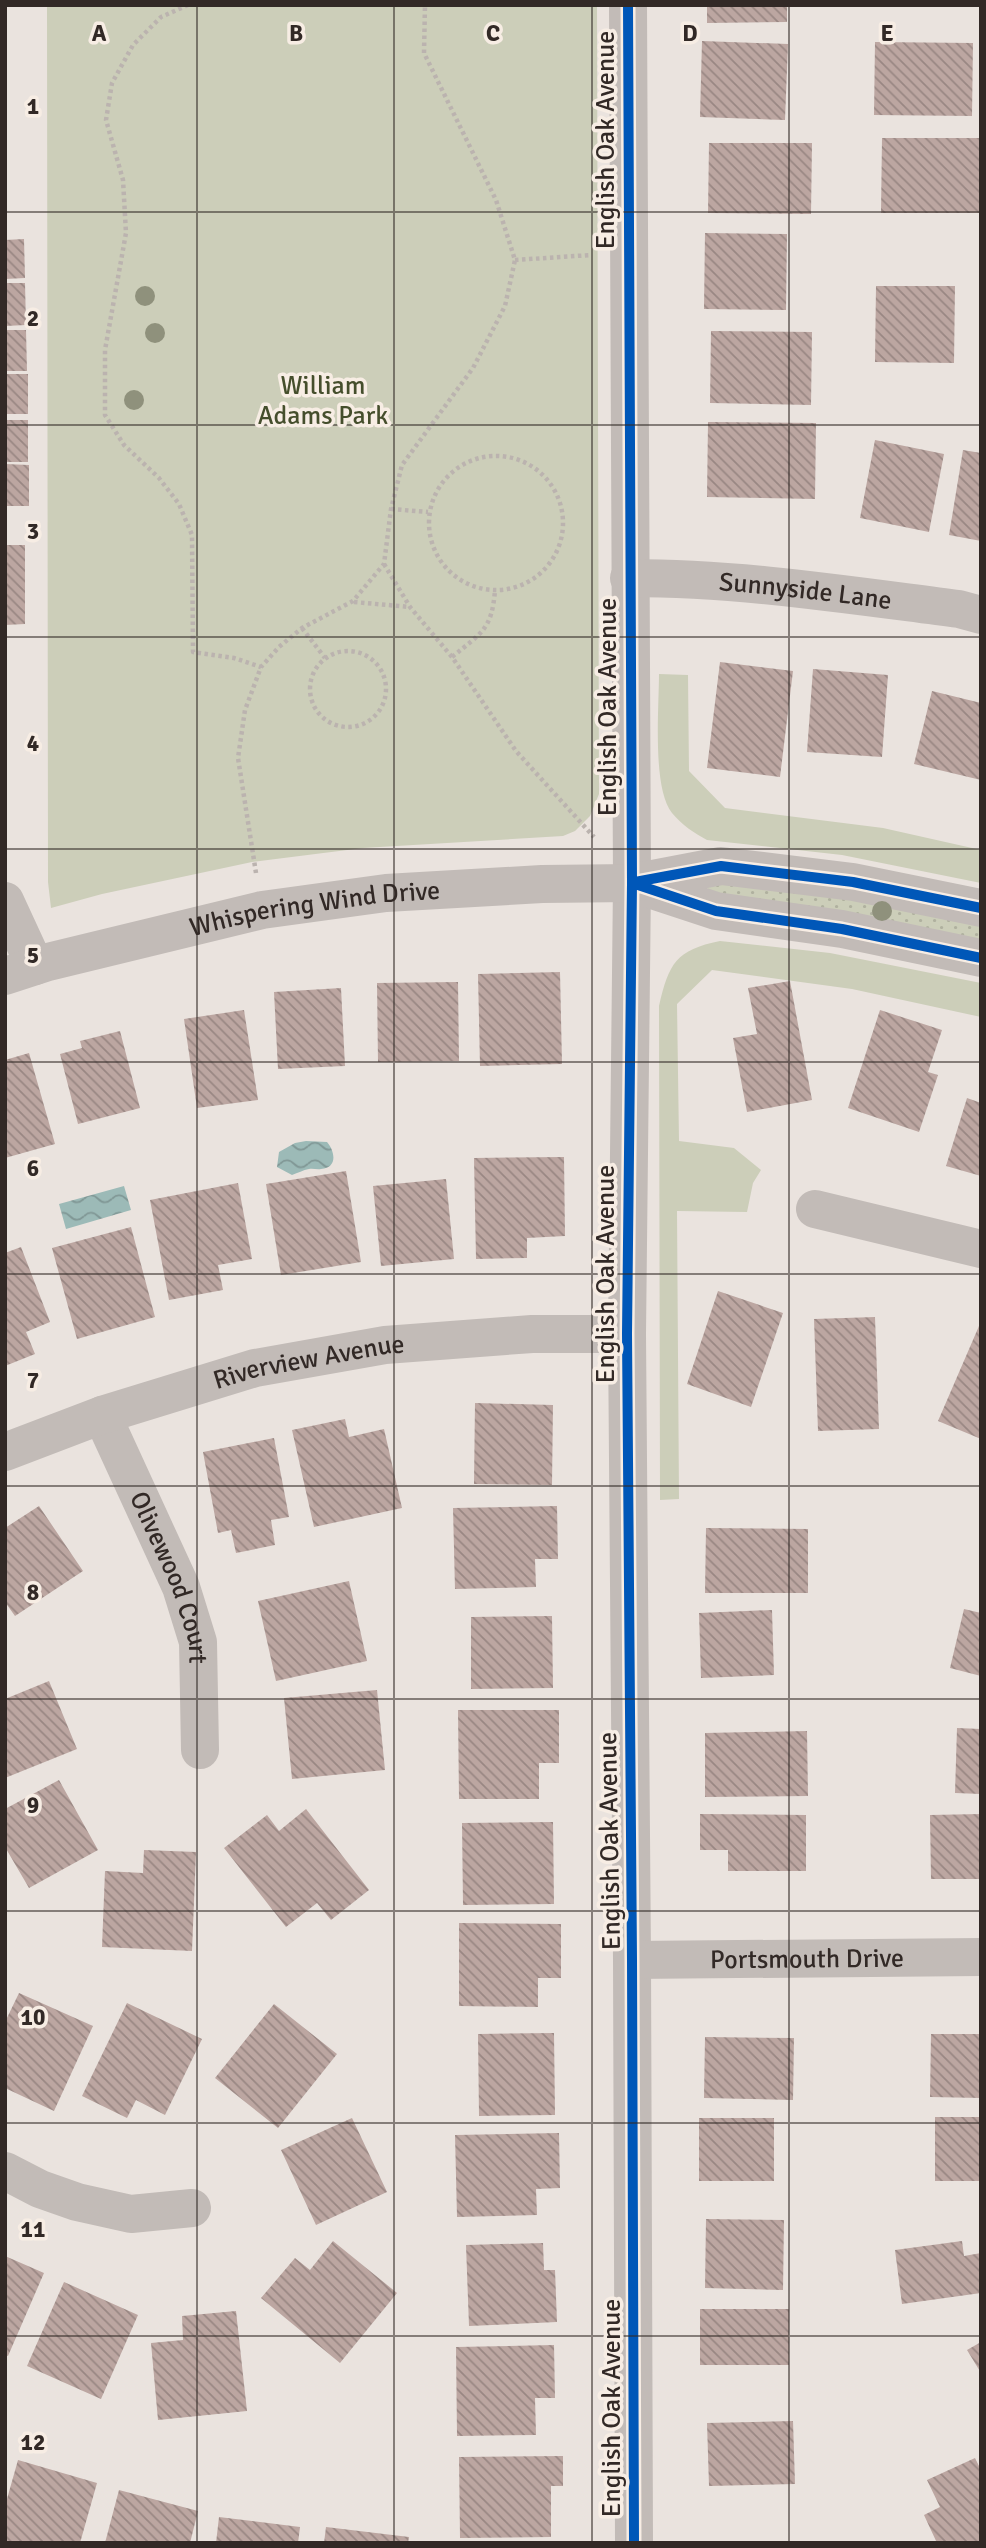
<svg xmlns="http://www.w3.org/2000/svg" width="986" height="2548" viewBox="0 0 986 2548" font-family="Signika,sans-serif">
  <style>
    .grass { fill: url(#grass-dots) }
    .green { fill: #ccceb9 }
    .water { fill: url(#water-waves) }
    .building { fill: url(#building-back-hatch) }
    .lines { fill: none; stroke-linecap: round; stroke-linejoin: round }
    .path { stroke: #bbb3af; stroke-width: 4.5; stroke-dasharray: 3.5 3.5; stroke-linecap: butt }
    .minor { stroke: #c2bbb7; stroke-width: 38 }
    .cycleway-casing { stroke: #f7ede4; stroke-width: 15 }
    .cycleway { stroke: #0057b8; stroke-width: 10 }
    .tree { fill: #8f917c }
    .grid { fill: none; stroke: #322926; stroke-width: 2; stroke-opacity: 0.55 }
    .labels { text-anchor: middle; stroke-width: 7; stroke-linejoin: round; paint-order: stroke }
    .street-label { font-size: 26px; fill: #322926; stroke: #f7ede4 }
    .park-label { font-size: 26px; fill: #454e2c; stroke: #f7ede4 }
    .grid-label { font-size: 23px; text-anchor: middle; font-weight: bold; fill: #322926; stroke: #f7ede4; stroke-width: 7; stroke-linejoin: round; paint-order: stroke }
  </style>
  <defs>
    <pattern id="grass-dots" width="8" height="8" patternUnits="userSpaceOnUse" patternTransform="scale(1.75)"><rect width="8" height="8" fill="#ccceb9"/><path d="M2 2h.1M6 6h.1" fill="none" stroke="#b0b19f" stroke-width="1.8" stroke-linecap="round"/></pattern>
    <pattern id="water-waves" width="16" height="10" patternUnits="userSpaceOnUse" patternTransform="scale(1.75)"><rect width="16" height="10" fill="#9cbab7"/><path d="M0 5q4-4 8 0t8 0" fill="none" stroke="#809795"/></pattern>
    <pattern id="building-back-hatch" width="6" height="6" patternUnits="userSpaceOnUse" patternTransform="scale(1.75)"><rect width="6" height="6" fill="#bca6a1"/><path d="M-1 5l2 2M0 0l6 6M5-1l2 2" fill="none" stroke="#998783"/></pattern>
  </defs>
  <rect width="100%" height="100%" fill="#eae3de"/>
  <path class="grass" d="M 712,878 L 981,920 L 981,946 L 710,900 L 706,882 Z"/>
  <path class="green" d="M 47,5 L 597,5 L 599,794 L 590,816 L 575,831 L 563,836 L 363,848 L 252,862 L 102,894 L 51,908 L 48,882 Z
    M 659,674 L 688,675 L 689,771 L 725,808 L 883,828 L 981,850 L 981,883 L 842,855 L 707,840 C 694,833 682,825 672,813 C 652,788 659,708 659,674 Z
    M 720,941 L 830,953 L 981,983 L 981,1017 L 852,989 L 712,970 L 677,1004 L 679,1141 L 734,1148 L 761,1170 L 753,1183 L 747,1212 L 677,1211 L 679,1499 L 660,1500 L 659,1006 C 669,963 676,950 720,941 Z"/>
  <path class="water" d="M 306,1141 L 327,1142 C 335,1151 338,1168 321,1169 C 317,1170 313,1168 309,1169 C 303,1170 298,1173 292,1175 L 277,1167 L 279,1152 L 295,1143 Z
    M 124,1186 L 131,1210 L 66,1229 L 59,1204 Z"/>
  <path class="building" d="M 707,5 L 787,5 L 787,22 L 707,23 Z
    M 702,41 L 788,44 L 785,120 L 700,117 Z
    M 875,42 L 973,43 L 972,116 L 874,115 Z
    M 882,138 L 981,138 L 981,213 L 881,213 Z
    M 709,143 L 812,143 L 811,214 L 708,213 Z
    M 705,233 L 787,234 L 786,310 L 704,309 Z
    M 24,239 L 25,278 L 5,279 L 5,240 Z
    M 5,283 L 25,283 L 26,325 L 5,326 Z
    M 876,286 L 955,286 L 954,363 L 875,362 Z
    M 5,330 L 26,330 L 27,371 L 5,371 Z
    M 711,331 L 812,332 L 811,405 L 710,403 Z
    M 5,374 L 28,374 L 28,414 L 5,414 Z
    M 5,420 L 28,420 L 28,462 L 5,462 Z
    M 708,422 L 816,423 L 815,499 L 707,497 Z
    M 875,440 L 944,454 L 929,532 L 860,518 Z
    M 963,450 L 981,453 L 981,541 L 949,535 Z
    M 5,464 L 29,465 L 29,506 L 5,506 Z
    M 5,545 L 25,545 L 25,624 L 5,625 Z
    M 720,662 L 793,671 L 780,777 L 707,768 Z
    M 813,669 L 888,675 L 882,757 L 807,752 Z
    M 932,691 L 981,703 L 981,780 L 914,764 Z
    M 560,972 L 562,1064 L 480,1066 L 478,974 Z
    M 790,981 L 812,1100 L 747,1112 L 733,1038 L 757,1034 L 748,988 Z
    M 458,982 L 459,1061 L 378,1062 L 377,983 Z
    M 341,988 L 345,1066 L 278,1069 L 274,992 Z
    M 244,1010 L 258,1100 L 197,1108 L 184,1019 Z
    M 880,1010 L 942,1030 L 928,1072 L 938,1075 L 919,1132 L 848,1108 Z
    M 120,1031 L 140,1108 L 78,1124 L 60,1054 L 82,1048 L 80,1041 Z
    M 29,1053 L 55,1144 L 5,1158 L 5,1060 Z
    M 967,1098 L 981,1103 L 981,1176 L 946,1166 Z
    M 564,1157 L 565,1236 L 527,1238 L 527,1258 L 476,1259 L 474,1158 Z
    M 346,1171 L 361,1262 L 281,1275 L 266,1184 Z
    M 446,1179 L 454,1259 L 381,1266 L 373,1186 Z
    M 238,1183 L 252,1259 L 218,1265 L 223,1290 L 169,1300 L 150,1200 Z
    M 131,1227 L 155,1317 L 77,1339 L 52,1248 Z
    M 21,1247 L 50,1322 L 26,1332 L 35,1354 L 5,1366 L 5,1253 Z
    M 718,1291 L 783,1313 L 751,1407 L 687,1384 Z
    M 875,1317 L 879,1429 L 818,1431 L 814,1319 Z
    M 979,1326 L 981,1327 L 981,1439 L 938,1421 Z
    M 475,1403 L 553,1405 L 552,1485 L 474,1484 Z
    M 345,1419 L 349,1437 L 384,1429 L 402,1508 L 314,1527 L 292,1430 Z
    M 274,1438 L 289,1517 L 271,1520 L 275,1545 L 236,1553 L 231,1530 L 218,1533 L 203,1452 Z
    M 39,1506 L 83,1571 L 15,1616 L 5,1602 L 5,1528 Z
    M 557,1506 L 558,1559 L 535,1559 L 536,1587 L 455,1589 L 453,1508 Z
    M 706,1528 L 808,1529 L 808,1593 L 705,1593 Z
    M 349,1581 L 367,1661 L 276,1681 L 258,1601 Z
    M 964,1609 L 981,1613 L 981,1676 L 950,1668 Z
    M 772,1610 L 774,1675 L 701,1678 L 699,1613 Z
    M 552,1616 L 553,1688 L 471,1689 L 471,1617 Z
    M 49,1681 L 77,1749 L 5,1778 L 5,1699 Z
    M 377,1690 L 385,1770 L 292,1779 L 284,1698 Z
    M 458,1710 L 559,1710 L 559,1763 L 539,1763 L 539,1799 L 459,1799 Z
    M 957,1728 L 981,1729 L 981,1794 L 955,1793 Z
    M 807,1731 L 808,1796 L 705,1797 L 705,1733 Z
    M 59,1780 L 98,1850 L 29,1888 L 5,1847 L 5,1809 Z
    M 306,1809 L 369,1890 L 331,1920 L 317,1903 L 286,1927 L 224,1848 L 267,1815 L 279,1831 Z
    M 700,1814 L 806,1815 L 806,1871 L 728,1871 L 728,1850 L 700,1850 Z
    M 981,1814 L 981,1879 L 931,1879 L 930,1815 Z
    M 553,1822 L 554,1904 L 463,1905 L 462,1823 Z
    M 144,1850 L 196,1852 L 192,1951 L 102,1947 L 105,1871 L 143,1873 Z
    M 459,1923 L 561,1924 L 561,1978 L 538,1978 L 538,2007 L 459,2006 Z
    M 19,1993 L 93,2026 L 54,2111 L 5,2088 L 5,2022 Z
    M 127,2003 L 202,2039 L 165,2115 L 136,2100 L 127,2118 L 82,2096 Z
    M 274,2004 L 337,2054 L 278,2128 L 215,2078 Z
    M 554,2033 L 555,2115 L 479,2116 L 478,2034 Z
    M 931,2034 L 981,2034 L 981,2098 L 930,2097 Z
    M 705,2037 L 794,2038 L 793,2100 L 704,2098 Z
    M 935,2117 L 981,2117 L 981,2181 L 935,2181 Z
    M 352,2118 L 387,2192 L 316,2225 L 281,2150 Z
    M 699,2118 L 774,2118 L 774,2181 L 699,2181 Z
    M 559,2133 L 560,2188 L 536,2189 L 537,2215 L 457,2217 L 455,2135 Z
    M 706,2219 L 784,2220 L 783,2290 L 705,2288 Z
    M 333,2241 L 397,2293 L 340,2363 L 261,2298 L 295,2258 L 310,2270 Z
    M 962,2241 L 964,2256 L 981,2253 L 981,2293 L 902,2304 L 895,2250 Z
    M 543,2243 L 544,2270 L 555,2270 L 557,2322 L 469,2326 L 466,2245 Z
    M 5,2256 L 44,2273 L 8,2356 L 5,2355 Z
    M 64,2282 L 138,2315 L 101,2399 L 27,2366 Z
    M 700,2309 L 789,2309 L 789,2365 L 700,2365 Z
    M 236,2311 L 247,2411 L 158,2420 L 151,2343 L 183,2340 L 182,2316 Z
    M 981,2342 L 981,2373 L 967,2350 Z
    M 554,2345 L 555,2398 L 535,2398 L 536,2435 L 457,2436 L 456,2347 Z
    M 793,2421 L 795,2484 L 709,2486 L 707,2423 Z
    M 563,2456 L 563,2486 L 551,2486 L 551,2537 L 460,2538 L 459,2457 Z
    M 975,2458 L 981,2470 L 981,2543 L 937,2543 L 924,2515 L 940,2507 L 927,2480 Z
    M 18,2460 L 97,2483 L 80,2543 L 5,2543 L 5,2506 Z
    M 119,2490 L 198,2511 L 190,2543 L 105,2543 Z
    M 219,2517 L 300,2527 L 298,2543 L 216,2543 Z
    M 326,2527 L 409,2537 L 408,2543 L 324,2543 Z"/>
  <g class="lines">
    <path class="path" d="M 188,5 L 161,17 L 133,45 L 112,83 L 106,120 L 123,180 L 126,233 L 105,350 L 105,415 L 124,445 L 159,478 L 179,504 L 192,535 L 193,652 L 234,658 L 261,667
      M 515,260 L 591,255
      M429 523a67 67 0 1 1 134 0a67 67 0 1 1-134 0Z
      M 391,509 L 428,512
      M 384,564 L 410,607 L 452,657 L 516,751 L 594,837
      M 354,602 L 410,607
      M 302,628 L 325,658
      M310 689a38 38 0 1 1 76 0a38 38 0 1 1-76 0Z
      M 452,657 C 481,633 492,630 495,590
      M 256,873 L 238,758 L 245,710 L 261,667 L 279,647 L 302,628 L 353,601 L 384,564 L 391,509 L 402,465 L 473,368 L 505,306 L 515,260 L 496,200 L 424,53 L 425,5"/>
    <g class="minor">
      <path d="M 628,5 L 632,883 L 627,1334 L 632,1960 L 634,2543"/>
      <path id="s1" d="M 629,578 C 741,578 849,595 959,609 L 981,615"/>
      <path d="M 634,884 L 716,911 L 842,929 L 981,958"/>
      <path d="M 5,901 L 35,966"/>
      <path id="s2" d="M 5,976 L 48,962 L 262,910 L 386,893 L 542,884 L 632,883 L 721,866 L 853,882 L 981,908"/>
      <path d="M 815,1209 L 981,1249"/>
      <path id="s3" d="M 102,1415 L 181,1587 L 198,1642 L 200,1750"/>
      <path id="s4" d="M 5,1452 L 102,1415 L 255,1368 L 385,1345 L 532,1334 L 627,1334"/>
      <path id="s5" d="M 632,1960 L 981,1957"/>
      <path d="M 5,2171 L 40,2189 L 77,2202 L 131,2214 L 192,2208"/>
    </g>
    <defs>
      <path id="cycleway" d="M 628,5 L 632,883 L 627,1334 L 632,1960 L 634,2543
        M 635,882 L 721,866 L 853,882 L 981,908
        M 632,883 L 716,911 L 842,929 L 981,958"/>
    </defs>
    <use href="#cycleway" class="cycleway-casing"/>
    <use href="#cycleway" class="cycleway"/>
  </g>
  <g class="tree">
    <circle cx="145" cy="296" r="10"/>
    <circle cx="155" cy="333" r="10"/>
    <circle cx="134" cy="400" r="10"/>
    <circle cx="882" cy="911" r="10"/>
  </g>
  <path class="grid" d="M 197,5 L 197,2543M 394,5 L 394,2543M 592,5 L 592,2543M 789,5 L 789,2543M 5,212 L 981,212M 5,425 L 981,425M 5,637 L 981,637M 5,849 L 981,849M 5,1062 L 981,1062M 5,1274 L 981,1274M 5,1486 L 981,1486M 5,1699 L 981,1699M 5,1911 L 981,1911M 5,2123 L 981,2123M 5,2336 L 981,2336"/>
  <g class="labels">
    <g class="street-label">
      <text transform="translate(605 140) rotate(-90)" y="9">English Oak Avenue</text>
      <text dy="9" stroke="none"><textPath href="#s1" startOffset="177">Sunnyside Lane</textPath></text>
      <text transform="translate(607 707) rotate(-90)" y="9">English Oak Avenue</text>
      <text dy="9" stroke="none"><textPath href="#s2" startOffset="318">Whispering Wind Drive</textPath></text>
      <text transform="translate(605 1274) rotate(-90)" y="9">English Oak Avenue</text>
      <text dy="9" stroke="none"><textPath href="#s4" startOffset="318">Riverview Avenue</textPath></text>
      <text dy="9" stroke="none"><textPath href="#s3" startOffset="177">Olivewood Court</textPath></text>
      <text transform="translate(609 1841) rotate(-91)" y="9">English Oak Avenue</text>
      <text dy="9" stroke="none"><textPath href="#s5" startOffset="175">Portsmouth Drive</textPath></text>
      <text transform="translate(611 2408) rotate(-90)" y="9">English Oak Avenue</text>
    </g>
    <g class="park-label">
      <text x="323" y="394">William<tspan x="323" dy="30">Adams Park</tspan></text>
    </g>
  </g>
  <g class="grid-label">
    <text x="99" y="41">A</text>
    <text x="296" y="41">B</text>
    <text x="493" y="41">C</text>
    <text x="690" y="41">D</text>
    <text x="887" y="41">E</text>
    <text x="33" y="114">1</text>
    <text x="33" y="326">2</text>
    <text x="33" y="539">3</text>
    <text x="33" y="751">4</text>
    <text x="33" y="963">5</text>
    <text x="33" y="1176">6</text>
    <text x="33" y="1388">7</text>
    <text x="33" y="1600">8</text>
    <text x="33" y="1813">9</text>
    <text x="33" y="2025">10</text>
    <text x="33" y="2237">11</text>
    <text x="33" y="2450">12</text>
  </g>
  <rect width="986" height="2548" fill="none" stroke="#322926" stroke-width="14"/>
</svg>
